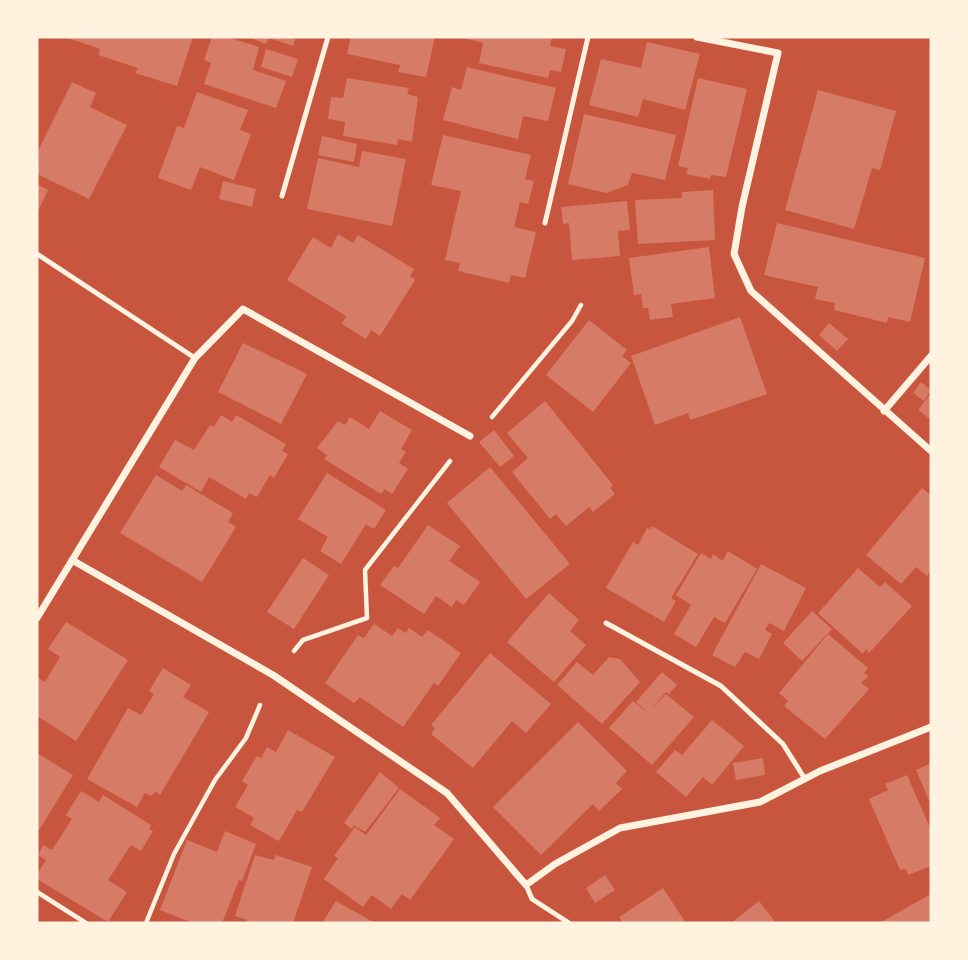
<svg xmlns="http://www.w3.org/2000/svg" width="968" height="960" viewBox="0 0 968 960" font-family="'DM Sans',sans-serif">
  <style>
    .building { fill: #d67c66 }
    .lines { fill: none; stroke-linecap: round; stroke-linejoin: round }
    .path { stroke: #fff3e0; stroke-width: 4.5 }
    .service { stroke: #fff3e0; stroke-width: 5 }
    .minor { stroke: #fff3e0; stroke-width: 7 }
  </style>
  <rect width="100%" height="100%" fill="#c8553d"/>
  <path class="building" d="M 65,37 L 193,37 L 177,86 L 135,73 L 138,68 L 98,55 L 100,49 Z
    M 212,37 L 227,37 L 259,47 L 253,70 L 286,81 L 276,108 L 204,84 L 211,63 L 204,60 Z
    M 248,37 L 296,37 L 293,46 L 269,38 L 266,44 Z
    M 351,37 L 435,37 L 426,77 L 398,72 L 400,65 L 347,54 Z
    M 460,37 L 552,37 L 550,46 L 566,49 L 561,72 L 550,70 L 548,78 L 479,63 L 483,43 Z
    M 647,42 L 700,54 L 685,110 L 643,99 L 638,117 L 589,105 L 601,59 L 641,68 Z
    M 266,49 L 298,59 L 292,77 L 261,67 Z
    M 467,67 L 556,88 L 548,121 L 523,116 L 518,139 L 443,120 L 452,87 L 461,90 Z
    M 347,78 L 409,88 L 407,94 L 418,97 L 412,142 L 398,139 L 397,145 L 343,136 L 345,122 L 328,119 L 331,97 L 343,98 Z
    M 698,78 L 747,89 L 726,177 L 711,175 L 710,179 L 686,174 L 688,168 L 678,166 Z
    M 72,82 L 96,93 L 90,107 L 127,125 L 89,199 L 37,174 L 37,153 Z
    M 818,90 L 896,111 L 880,170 L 872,168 L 854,229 L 785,210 Z
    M 197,92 L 248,110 L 240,130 L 251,134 L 234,180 L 200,167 L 191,190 L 158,178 L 177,126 L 184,128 Z
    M 584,114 L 676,135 L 665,180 L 632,173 L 628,185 L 606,193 L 568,184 Z
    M 443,135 L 531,155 L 525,179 L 534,181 L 528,204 L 520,202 L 514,227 L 536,232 L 525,278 L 511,275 L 509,283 L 458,271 L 460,263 L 445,260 L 461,191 L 431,185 Z
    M 322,136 L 357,144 L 354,162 L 318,155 Z
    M 362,151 L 406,159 L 392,226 L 307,209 L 318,158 L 359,167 Z
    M 223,181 L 256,189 L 252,207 L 219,199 Z
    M 37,184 L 48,190 L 37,213 Z
    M 713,190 L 715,240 L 638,244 L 635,200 L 682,198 L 682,192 Z
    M 627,201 L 630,230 L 618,231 L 620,256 L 572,260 L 569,223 L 563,224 L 561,207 Z
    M 777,223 L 925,258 L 910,322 L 888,317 L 887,323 L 834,310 L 835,303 L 815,299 L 818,287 L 764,275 Z
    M 338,234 L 353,243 L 358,235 L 414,269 L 410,276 L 415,280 L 380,336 L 371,330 L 366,339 L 342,324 L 346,316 L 287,280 L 313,237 L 331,248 Z
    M 709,247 L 715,298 L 671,304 L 673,317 L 650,320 L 648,308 L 643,308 L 641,294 L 634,295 L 629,258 Z
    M 740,317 L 767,394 L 690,420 L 688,413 L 655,425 L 631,356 Z
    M 589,320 L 627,350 L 622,356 L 631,363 L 593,412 L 546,375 Z
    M 829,323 L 848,339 L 837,351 L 819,335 Z
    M 243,343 L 307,374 L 281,424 L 218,392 Z
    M 921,382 L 931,390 L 924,401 L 913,393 Z
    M 931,393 L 931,420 L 918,410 Z
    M 545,401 L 613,485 L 610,488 L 615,494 L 593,512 L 589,507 L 566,526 L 556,514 L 550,519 L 512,472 L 528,458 L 507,433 Z
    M 380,411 L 412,430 L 401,449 L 406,452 L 399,463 L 408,469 L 392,494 L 385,489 L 381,494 L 324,459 L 327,455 L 317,448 L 338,421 L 345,425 L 350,417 L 369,429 Z
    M 221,415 L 232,422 L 236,415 L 286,444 L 282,451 L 288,454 L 274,478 L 270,475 L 257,497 L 249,493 L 246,499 L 209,477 L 201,492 L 159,467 L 175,440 L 194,450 L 210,425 L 214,427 Z
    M 494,430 L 514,456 L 500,467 L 479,442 Z
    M 490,467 L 570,564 L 526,599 L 447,503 Z
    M 327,473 L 386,510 L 374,529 L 366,524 L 341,564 L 320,551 L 328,537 L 298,519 Z
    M 156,475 L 182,491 L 186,485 L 233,513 L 228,522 L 236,527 L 202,582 L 120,533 Z
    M 922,488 L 931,495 L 931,570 L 927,576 L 916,567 L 901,584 L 866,555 Z
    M 428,525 L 460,546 L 449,561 L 480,582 L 464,605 L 456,600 L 452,607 L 436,596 L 424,614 L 380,585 L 394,566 L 398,568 Z
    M 652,526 L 698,554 L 671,598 L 676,601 L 664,622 L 606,588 L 633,542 L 638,545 L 647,528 L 650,529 Z
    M 728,551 L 757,569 L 725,623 L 714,617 L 696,647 L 674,634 L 691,605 L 676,595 L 701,553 L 711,559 L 713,554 L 723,561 Z
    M 303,558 L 329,575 L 294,629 L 267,612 Z
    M 761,564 L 806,588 L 784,631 L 769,623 L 765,630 L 772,634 L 759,659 L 745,652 L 735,667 L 712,655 Z
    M 858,568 L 880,587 L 885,582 L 912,606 L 869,653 L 866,649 L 863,654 L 818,613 Z
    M 549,593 L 579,620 L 570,631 L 586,645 L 554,682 L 507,642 Z
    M 812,611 L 832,629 L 802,661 L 783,643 Z
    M 66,622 L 128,660 L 76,741 L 37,716 L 37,677 L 45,682 L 60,657 L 48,649 Z
    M 374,624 L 392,636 L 398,628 L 406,633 L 409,628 L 422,637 L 428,630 L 461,653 L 438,686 L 434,683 L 403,727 L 360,697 L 354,703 L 325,683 L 358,635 L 364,638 Z
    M 828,634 L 868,668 L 864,673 L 868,676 L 861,683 L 869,689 L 825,739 L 784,706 L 788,701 L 779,693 Z
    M 490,653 L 551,704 L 526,733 L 512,721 L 473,768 L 431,734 L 435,728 L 431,725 Z
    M 609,657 L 620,659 L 640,682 L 602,724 L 557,685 L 577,662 L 593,675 Z
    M 163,668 L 191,685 L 183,697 L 209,712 L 160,795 L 155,791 L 152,796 L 145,793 L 137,807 L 87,779 L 128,708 L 141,715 L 154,694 L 149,691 Z
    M 662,672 L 677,685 L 669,694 L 666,692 L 651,709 L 666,694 L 694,717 L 652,765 L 609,728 L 633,701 L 650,715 L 636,702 Z
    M 712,720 L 744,746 L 712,785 L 703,777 L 686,797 L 656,772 L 675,750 L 682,755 Z
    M 578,722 L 627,771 L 616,783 L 622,789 L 599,811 L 593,804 L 541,855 L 493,807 Z
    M 288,730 L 335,757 L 302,812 L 297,810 L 279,841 L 250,825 L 254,818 L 235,807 L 248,785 L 242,781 L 257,756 L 261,758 L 267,747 L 276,752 Z
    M 37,753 L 73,775 L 39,830 L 37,829 Z
    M 763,758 L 765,775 L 736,780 L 733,763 Z
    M 931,763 L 931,805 L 916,770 Z
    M 380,772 L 399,788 L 365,832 L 354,825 L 352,829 L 344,823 Z
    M 907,775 L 931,830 L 931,866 L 908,875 L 906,869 L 900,870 L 869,799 L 888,790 L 885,784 Z
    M 400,789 L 440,818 L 434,825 L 454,839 L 410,900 L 402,894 L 391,909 L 372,895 L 363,907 L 324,879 L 338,858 L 334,856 L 355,827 L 366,835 Z
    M 81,791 L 99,802 L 103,795 L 151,825 L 149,829 L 153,831 L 141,851 L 131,845 L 108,880 L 127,892 L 108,922 L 37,879 L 37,874 L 46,860 L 38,855 L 43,845 L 52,850 L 72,819 L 66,815 Z
    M 225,831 L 256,844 L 242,881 L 239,880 L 222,923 L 193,923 L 160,910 L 187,840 L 217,852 Z
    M 255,855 L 274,860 L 276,855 L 312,867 L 293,923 L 246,923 L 247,920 L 235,916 Z
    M 605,875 L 615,890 L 595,903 L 586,888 Z
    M 663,888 L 686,923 L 623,923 L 619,917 Z
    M 931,894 L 931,923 L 879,923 Z
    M 336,901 L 375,923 L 322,923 Z
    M 759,901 L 776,923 L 731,923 Z"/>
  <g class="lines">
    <path class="path" d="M 492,417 L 572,321 L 581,305
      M 294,651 L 303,640 L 367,618 L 365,570 L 450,461
      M 37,892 L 86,923
      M 146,923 L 174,854 L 215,780 L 246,738 L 260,705"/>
    <path class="service" d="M 282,196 L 328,37
      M 545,223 L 588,37
      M 37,254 L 195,358
      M 606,623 L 721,686 L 783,744 L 805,779
      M 526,885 L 532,899 L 569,923"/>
    <path class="minor" d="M 697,37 L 778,53 L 742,207 L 734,254 L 751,291 L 931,451
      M 884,411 L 931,356
      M 72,560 L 273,675 L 447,793 L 526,885 L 555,864 L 620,828 L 760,802 L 820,771 L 931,727
      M 37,618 L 195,358 L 243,309 L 470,436"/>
  </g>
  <rect width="968" height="960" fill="none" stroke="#fff3e0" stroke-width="77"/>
</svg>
